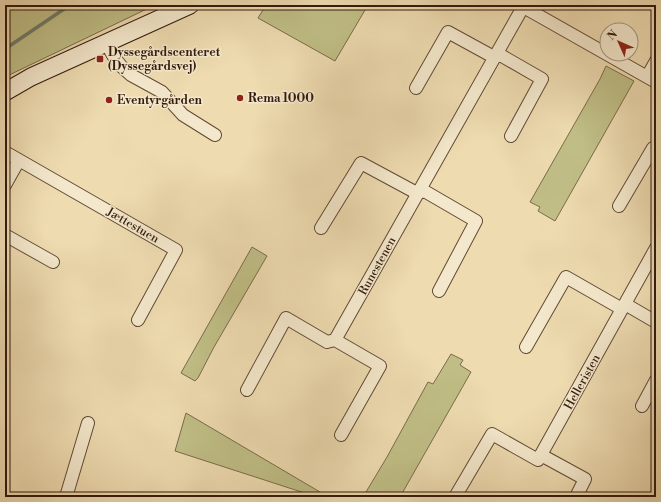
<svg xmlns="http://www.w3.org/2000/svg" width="661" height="502" viewBox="0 0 661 502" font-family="'Libre Bodoni',serif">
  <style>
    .green { fill: #c0be86; stroke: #796c4a }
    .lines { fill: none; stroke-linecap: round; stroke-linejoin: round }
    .stream { stroke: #707b6a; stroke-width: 3.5 }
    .street-casing { stroke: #614a36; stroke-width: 14 }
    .secondary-casing { stroke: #321a0d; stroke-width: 19 }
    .street { stroke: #f4e8cc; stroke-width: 12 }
    .secondary { stroke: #f4e8cc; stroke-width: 17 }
    .poi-dot { fill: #8f2418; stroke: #f4e8cc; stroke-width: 1.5 }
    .labels { text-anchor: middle; stroke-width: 3; stroke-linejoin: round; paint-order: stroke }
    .poi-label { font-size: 12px; font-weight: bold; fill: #321a0d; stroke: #f4e8cc; text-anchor: start }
    .street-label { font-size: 12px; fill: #321a0d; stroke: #f4e8cc }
  </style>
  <rect width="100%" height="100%" fill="#eedbb0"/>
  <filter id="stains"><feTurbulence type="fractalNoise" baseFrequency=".005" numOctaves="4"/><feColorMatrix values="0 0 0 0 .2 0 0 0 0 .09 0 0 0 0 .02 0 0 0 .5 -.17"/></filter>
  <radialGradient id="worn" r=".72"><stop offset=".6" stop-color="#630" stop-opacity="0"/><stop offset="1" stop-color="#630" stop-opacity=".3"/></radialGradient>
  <path class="green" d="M 5,5 L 155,5 L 5,77 Z
    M 266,5 L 368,5 L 335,61 L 258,18 Z
    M 606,66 L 634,81 L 555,221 L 538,211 L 540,207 L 530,202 L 600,79 Z
    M 252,247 L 267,256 L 214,347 L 198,378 L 195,381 L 181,373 Z
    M 451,354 L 463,360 L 460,365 L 471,372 L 400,497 L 363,497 L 387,457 L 428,382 L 433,384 Z
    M 186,413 L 320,492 L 317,497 L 175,451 Z"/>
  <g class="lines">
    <path class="stream" d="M 5,49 L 70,5"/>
    <defs>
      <path id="street" d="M 520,5 L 656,82
        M 106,43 L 114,57 L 122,67 L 131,75 L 162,92 L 183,115 L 215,135
        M 647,77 L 656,61
        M 416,88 L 448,32 L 490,55 L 502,56 L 542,79 L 511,136
        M 5,152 L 176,250 L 138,320
        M 5,185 L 19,160
        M 619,206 L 653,148 L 656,150
        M 321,228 L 361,163 L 413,191 L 426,192 L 476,221 L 439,291
        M 5,235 L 53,262
        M 625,304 L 656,322
        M 335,340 L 380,366 L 341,435
        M 526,347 L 566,277 L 622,309
        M 247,390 L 286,318 L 327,342 L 335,340 L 523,7
        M 642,406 L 656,380
        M 541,455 L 585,479 L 576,497
        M 66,497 L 88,423
        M 455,497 L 492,434 L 538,460 L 656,248"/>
      <path id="secondary" d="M 5,92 L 31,77 L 190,5"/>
    </defs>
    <use href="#street" class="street-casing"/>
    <use href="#secondary" class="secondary-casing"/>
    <use href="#street" class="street"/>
    <use href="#secondary" class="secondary"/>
  </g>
  <g class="poi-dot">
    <rect x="96" y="55" width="8" height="8" rx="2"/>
    <circle cx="240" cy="98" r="4"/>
    <circle cx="109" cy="100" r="4"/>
  </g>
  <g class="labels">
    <g class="poi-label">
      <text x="108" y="56">Dyssegårdscenteret<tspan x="108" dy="14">(Dyssegårdsvej)</tspan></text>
      <text x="248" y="102">Rema 1000</text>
      <text x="117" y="104">Eventyrgården</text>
    </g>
    <g class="street-label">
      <text transform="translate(133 225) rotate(30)" y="4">Jættestuen</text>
      <text transform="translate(377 266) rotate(-61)" y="4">Runestenen</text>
      <text transform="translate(582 382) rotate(-61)" y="4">Helleristen</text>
    </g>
  </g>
  <rect width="661" height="502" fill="none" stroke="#eedbb0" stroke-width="20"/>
  <rect x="6" y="6" width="649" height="490" fill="none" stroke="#321a0d" stroke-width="2"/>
  <rect x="10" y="10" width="641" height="482" fill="none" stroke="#321a0d"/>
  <g transform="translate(619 42) rotate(315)"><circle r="19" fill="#f4e8cc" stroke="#a69680"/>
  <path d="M0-3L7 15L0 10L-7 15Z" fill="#8f2418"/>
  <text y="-6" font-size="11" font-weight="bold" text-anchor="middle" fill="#321a0d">N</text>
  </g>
  <rect width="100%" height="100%" filter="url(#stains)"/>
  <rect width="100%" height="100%" fill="url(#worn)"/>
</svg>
